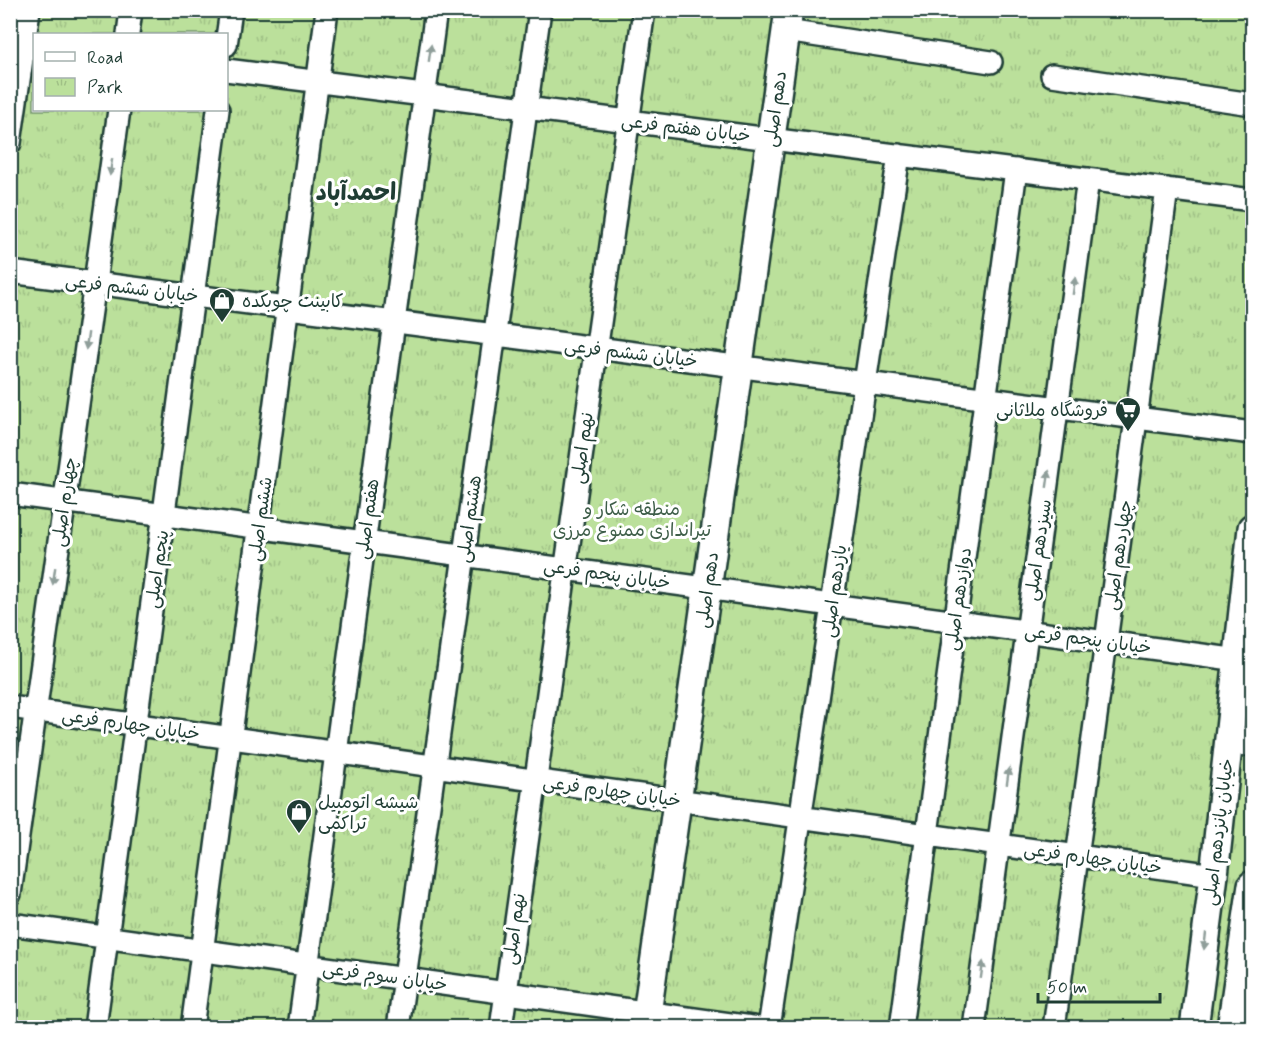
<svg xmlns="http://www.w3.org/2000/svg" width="1263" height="1038" viewBox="0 0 1263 1038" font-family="Mynerve,'Playpen Sans Arabic',sans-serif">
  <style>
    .park { fill: url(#park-tufts); stroke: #6d8e68; stroke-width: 1.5; fill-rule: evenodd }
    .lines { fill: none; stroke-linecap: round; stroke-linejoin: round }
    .minor-casing { stroke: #1f3d34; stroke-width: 26 }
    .major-casing { stroke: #1f3d34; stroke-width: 32 }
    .minor { stroke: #fff; stroke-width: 21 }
    .major { stroke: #fff; stroke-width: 27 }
    .oneway { fill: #8f9e9a }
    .labels { text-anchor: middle; stroke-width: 6; stroke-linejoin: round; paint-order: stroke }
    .street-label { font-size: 18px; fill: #1f3d34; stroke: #fff }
    .poi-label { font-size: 18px; fill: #1f3d34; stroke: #fff; text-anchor: start }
    .park-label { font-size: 18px; fill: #3e5e49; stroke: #fff }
    .district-label { font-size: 24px; font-weight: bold; fill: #1f3d34; stroke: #fff }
  </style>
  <defs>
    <pattern id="park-tufts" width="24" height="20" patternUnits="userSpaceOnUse" patternTransform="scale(1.5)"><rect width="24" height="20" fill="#bbe09b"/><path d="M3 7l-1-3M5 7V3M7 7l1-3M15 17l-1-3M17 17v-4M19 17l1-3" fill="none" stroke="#a0c186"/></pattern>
  </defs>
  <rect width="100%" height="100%" fill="#fff"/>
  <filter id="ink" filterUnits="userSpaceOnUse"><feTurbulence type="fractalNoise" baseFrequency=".0167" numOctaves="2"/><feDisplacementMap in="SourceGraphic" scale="12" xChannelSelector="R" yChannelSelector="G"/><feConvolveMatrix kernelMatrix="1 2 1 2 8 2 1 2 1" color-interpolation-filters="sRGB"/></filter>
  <g filter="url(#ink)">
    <path class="park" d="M 11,11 L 1252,11 L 1252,1027 L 11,1027 ZM 34,34 L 226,34 L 226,110 L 34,110 Z"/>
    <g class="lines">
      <defs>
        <path id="minor" d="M 786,31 L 991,62
          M 128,34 L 131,10
          M 226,45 L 231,10
          M 226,70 L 1252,200
          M 1052,75 L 1252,104
          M 10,143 L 29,10
          M 10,272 L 1252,433
          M 10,494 L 1239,660
          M 10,707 L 1214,875
          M 10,894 L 119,110
          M 10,924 L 759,1028
          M 95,1028 L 218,110
          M 192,1028 L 327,10
          M 299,1028 L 436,10
          M 398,1028 L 540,10
          M 501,1028 L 644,10
          M 769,1028 L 899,155
          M 901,1028 L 1016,170
          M 974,1028 L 1088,179
          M 1054,1028 L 1167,189"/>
        <path id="major" d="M 1230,736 C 1236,742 1244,742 1252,742
          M 645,1028 L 789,10
          M 1194,1028 L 1214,875 L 1252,528
          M 1231,1028 L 1252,885"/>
      </defs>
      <use href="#minor" class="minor-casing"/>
      <use href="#major" class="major-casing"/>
      <use href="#minor" class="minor"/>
      <use href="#major" class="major"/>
    </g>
    <defs><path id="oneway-solid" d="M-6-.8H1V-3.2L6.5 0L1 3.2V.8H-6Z" transform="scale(1.5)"/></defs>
    <g class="oneway">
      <use href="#oneway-solid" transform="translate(430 53) rotate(-82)"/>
      <use href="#oneway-solid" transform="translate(111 167) rotate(98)"/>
      <use href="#oneway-solid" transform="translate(1074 286) rotate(-82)"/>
      <use href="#oneway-solid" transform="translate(87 341) rotate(98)"/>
      <use href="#oneway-solid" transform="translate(1048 479) rotate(-82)"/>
      <use href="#oneway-solid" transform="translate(54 576) rotate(98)"/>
      <use href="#oneway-solid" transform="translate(1008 776) rotate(-82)"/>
      <use href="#oneway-solid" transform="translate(1205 941) rotate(97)"/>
      <use href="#oneway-solid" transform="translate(982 970) rotate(-82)"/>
    </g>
  </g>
  <defs>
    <symbol id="shop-pin" viewBox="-11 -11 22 30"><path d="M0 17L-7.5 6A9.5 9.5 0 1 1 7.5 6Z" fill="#1f3d34" stroke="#fff"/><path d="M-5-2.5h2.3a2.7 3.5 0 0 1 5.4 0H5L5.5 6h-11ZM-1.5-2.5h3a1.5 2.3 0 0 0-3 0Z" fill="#fff"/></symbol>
    <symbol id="supermarket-pin" viewBox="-11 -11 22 30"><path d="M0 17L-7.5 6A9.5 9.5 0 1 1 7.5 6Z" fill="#1f3d34" stroke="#fff"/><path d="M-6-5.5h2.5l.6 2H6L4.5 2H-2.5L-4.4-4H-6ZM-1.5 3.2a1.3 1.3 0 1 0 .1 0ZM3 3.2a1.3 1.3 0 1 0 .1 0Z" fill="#fff"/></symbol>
  </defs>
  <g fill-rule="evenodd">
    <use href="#shop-pin" x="207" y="286" width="30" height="40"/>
    <use href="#supermarket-pin" x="1113" y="395" width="30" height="40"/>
    <use href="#shop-pin" x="284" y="797" width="30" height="40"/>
  </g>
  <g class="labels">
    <g class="street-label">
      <text transform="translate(775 109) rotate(-82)" y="6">دهم اصلی</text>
      <text transform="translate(686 128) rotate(7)" y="6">خیابان هفتم فرعی</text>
      <text transform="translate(132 288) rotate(7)" y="6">خیابان ششم فرعی</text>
      <text transform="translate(631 353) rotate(7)" y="6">خیابان ششم فرعی</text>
      <text transform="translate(582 448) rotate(-82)" y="6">نهم اصلی</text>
      <text transform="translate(64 502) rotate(-82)" y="6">چهارم اصلی</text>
      <text transform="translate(260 519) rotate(-82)" y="6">ششم اصلی</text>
      <text transform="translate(367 519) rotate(-82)" y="6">هفتم اصلی</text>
      <text transform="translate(469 519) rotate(-82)" y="6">هشتم اصلی</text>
      <text transform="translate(1038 550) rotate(-82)" y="6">سیزدهم اصلی</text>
      <text transform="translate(1118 555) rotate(-82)" y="6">چهاردهم اصلی</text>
      <text transform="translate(157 569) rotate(-82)" y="6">پنجم اصلی</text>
      <text transform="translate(607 574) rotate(8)" y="6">خیابان پنجم فرعی</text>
      <text transform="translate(707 590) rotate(-82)" y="6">دهم اصلی</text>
      <text transform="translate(834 591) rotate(-82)" y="6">یازدهم اصلی</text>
      <text transform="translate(958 599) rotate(-82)" y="6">دوازدهم اصلی</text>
      <text transform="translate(1088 639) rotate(8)" y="6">خیابان پنجم فرعی</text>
      <text transform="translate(131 724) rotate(8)" y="6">خیابان چهارم فرعی</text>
      <text transform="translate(612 791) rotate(8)" y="6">خیابان چهارم فرعی</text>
      <text transform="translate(1218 832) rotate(-83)" y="6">خیابان پانزدهم اصلی</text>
      <text transform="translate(1093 858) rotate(8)" y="6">خیابان چهارم فرعی</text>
      <text transform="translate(514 929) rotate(-82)" y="6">نهم اصلی</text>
      <text transform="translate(385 976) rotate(8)" y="6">خیابان سوم فرعی</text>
    </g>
    <g class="poi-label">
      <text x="242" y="307">كابينت چوبكده</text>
      <text x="1108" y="416" text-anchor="end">فروشگاه ملاثانی</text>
      <text x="318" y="808">شیشه اتومبیل<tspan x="318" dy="21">تراکمی</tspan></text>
    </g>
    <g class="park-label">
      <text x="632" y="515">منطقه شکار و<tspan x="632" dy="21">تیراندازی ممنوع مرزی</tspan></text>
    </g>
    <g class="district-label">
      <text x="356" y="200">احمدآباد</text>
    </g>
  </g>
  <rect width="1263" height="1038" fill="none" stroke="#fff" stroke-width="36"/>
  <rect x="18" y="18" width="1227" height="1002" fill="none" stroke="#1f3d34" stroke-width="2" filter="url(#ink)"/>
  <rect x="33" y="33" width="195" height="78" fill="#ffffff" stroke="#a5b1ae" stroke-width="1.5"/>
  <rect x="45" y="52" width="30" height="9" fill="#ffffff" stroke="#a5b1ae" stroke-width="1.5"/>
  <text x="87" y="63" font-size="18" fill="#1f3d34">Road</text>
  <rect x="45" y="78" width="30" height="18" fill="url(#park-tufts)" stroke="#a5b1ae" stroke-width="1.5"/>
  <text x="87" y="93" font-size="18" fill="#1f3d34">Park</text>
  <path d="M1038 993v9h122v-9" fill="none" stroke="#1f3d34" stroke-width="3"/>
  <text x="1047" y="993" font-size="18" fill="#1f3d34" stroke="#ffffff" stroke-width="4.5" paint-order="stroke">50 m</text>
</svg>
